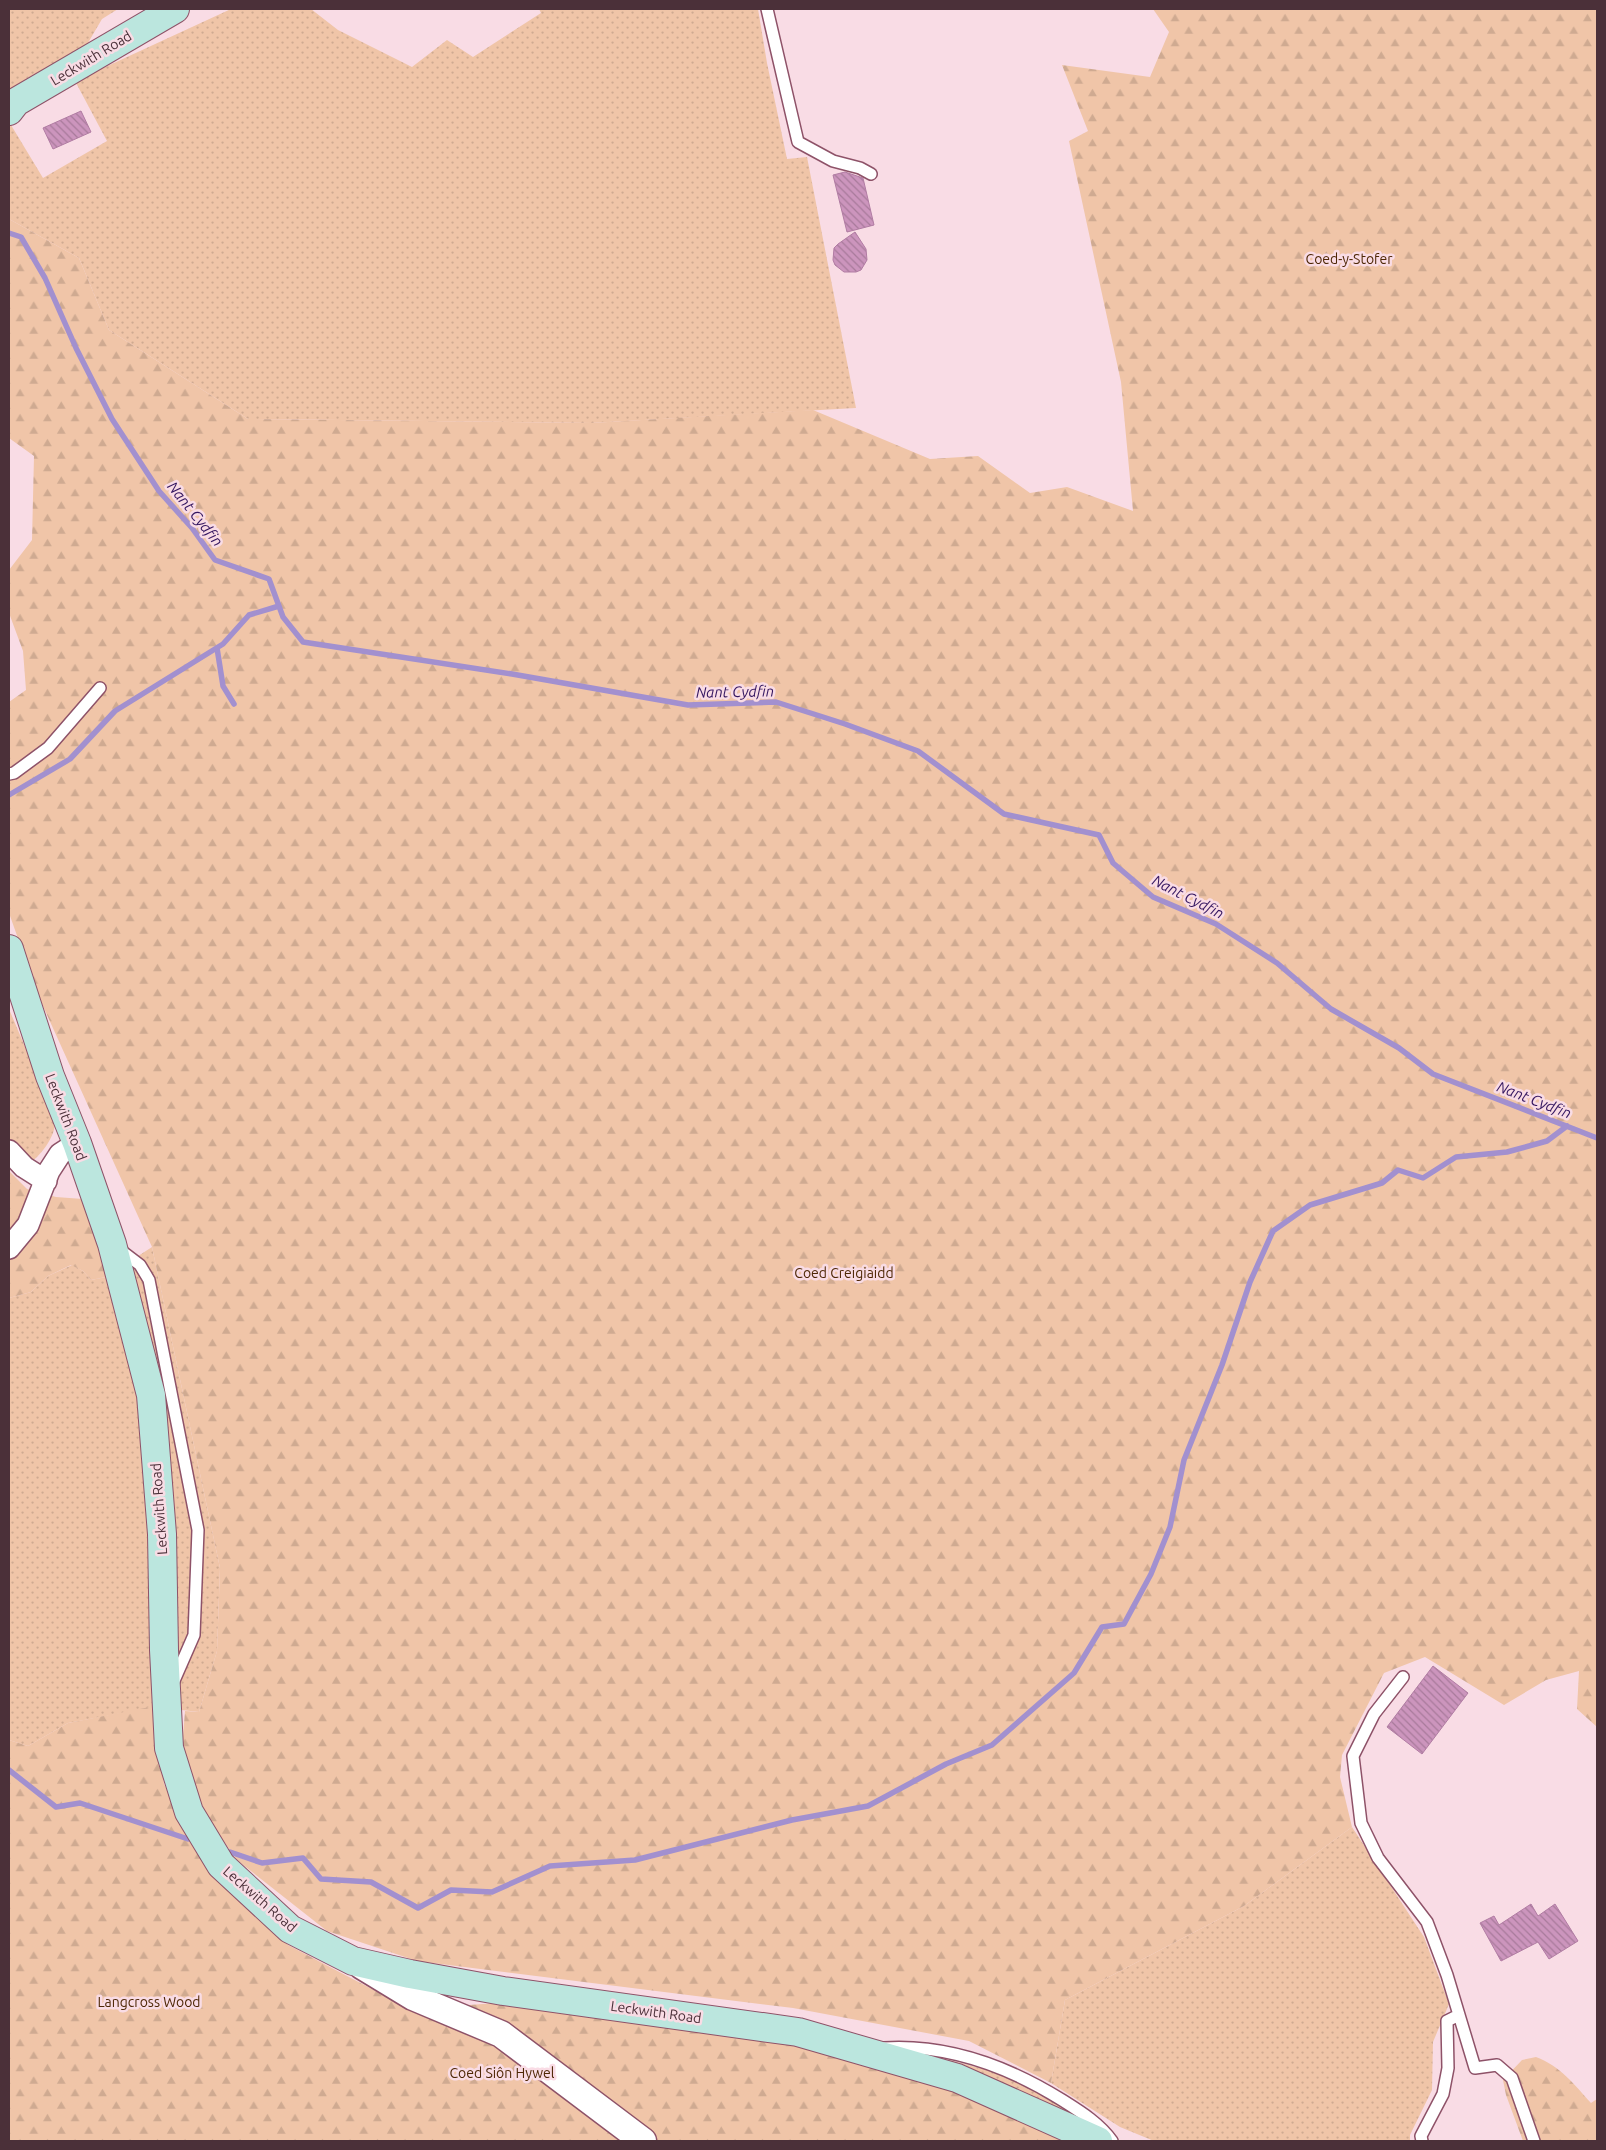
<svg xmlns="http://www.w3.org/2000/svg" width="1606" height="2150" viewBox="0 0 1606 2150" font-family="Ubuntu,sans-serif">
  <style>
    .grass { fill: url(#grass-dots) }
    .forest { fill: url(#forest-firs) }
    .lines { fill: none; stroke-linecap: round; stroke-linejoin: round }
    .stream { stroke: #a290cf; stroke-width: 5.5 }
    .building { fill: url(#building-back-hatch); stroke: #b17ca3 }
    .service-casing { stroke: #8e5268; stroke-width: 14 }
    .minor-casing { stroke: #8e5268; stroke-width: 24 }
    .tertiary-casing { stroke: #8e5268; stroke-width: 29 }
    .secondary-casing { stroke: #8e5268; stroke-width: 30 }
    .service { stroke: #fff; stroke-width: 11 }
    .minor { stroke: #fff; stroke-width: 21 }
    .tertiary { stroke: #fff; stroke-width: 26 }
    .secondary { stroke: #bbe6de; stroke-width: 28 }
    .labels { text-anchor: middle; stroke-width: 5; stroke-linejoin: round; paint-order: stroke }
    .street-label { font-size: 14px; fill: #4b3039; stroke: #f9dce5 }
    .park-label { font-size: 14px; fill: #4e2705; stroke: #f9dce5 }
    .water-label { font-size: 15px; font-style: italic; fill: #341660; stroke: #f9dce5 }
  </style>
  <defs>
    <pattern id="grass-dots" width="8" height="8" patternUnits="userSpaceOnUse" patternTransform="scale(1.25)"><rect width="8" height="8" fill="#f0c5a8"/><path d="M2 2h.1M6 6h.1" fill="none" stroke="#cfaa91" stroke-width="1.8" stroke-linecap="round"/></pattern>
    <pattern id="forest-firs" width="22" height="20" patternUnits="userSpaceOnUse" patternTransform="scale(1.25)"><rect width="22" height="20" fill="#f0c5a8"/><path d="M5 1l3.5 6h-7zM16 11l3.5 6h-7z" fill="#cfaa91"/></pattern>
    <pattern id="building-back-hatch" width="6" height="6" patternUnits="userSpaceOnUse" patternTransform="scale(1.25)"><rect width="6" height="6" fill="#cc95bd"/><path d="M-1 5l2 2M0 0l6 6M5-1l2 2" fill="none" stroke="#a87a9b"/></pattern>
  </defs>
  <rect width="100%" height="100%" fill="#f9dce5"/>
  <path class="grass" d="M 9,9 L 118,9 L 102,19 L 85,48 L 29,77 L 9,92 Z
    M 231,9 L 311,9 L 338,30 L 412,67 L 447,40 L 473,57 L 541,13 L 539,9 L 758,9 L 767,63 L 787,159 L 807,157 L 856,408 L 591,423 L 248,419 L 109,330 L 79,258 L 9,219 L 9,128 L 11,125 L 43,178 L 107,141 L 75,81 Z
    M 9,1009 L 50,1106 C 52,1111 55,1117 55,1122 C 55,1138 40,1156 28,1165 L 9,1143 Z
    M 152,1247 L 220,1568 L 217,1651 L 199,1712 L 155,1707 L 68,1723 L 28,1746 L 9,1740 L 9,1298 L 31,1292 L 48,1276 L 72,1265 L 83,1271 L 91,1280 L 106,1277 Z
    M 1352,1827 L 1424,1937 L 1449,2004 L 1433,2042 L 1432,2090 L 1410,2135 L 1410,2141 L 1154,2141 L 1120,2127 L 1051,2083 L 1065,2000 L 1244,1906 Z
    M 913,2053 L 924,2053 L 994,2072 L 1022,2083 L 1082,2119 Z"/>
  <path class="forest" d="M 1153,9 L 1597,9 L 1597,1727 L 1577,1709 L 1579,1671 L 1546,1680 L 1504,1705 L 1425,1657 L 1384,1673 L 1342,1755 L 1340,1777 L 1352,1827 L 1244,1906 L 1065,2000 L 1051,2083 L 969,2041 L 793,2008 L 417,1961 L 327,1931 L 237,1860 L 206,1816 L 182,1749 L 185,1711 L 199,1712 L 217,1651 L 220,1568 L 152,1247 L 38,995 L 9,913 L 9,702 L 26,690 L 23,651 L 9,613 L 9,570 L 32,540 L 34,456 L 9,438 L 9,219 L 79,258 L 109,330 L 248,419 L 591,423 L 813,410 L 930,459 L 978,456 L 1030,493 L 1067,487 L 1133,511 L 1121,382 L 1069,141 L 1088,131 L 1062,65 L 1150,77 L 1169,32 Z
    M 9,1171 L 27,1189 L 56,1197 L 83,1199 L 93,1222 L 106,1277 L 91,1280 L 83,1271 L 71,1265 L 48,1276 L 31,1292 L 9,1298 Z
    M 155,1706 L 164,1784 L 198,1853 L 288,1945 L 410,2009 L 498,2003 L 793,2043 L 952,2083 L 1059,2132 L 1058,2141 L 9,2141 L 9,1740 L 28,1746 L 68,1723 Z
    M 1536,2057 C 1560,2066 1574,2084 1591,2103 L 1597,2099 L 1597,2141 L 1523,2141 L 1506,2095 L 1503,2080 L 1522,2060 Z"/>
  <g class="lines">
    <path class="stream" d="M 9,233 L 21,237 L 45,278 L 76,348 L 112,419 L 159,491 L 192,528 L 215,560 L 269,579 L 283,617 L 303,642 L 512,674 L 688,705 L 776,702 L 845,724 L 918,751 L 1004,814 L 1099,835 L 1113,863 L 1153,897 L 1216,924 L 1277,963 L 1331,1009 L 1399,1048 L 1433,1074 L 1597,1138
      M 217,648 L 223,686 L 234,704
      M 9,795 L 70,759 L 115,711 L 223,644 L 249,615 L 279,606
      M 9,1770 L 56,1807 L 80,1803 L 188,1839
      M 230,1852 L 262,1863 L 303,1858 L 321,1879 L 371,1882 L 418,1908 L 451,1890 L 492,1892 L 550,1866 L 635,1860 L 792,1820 L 868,1806 L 946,1764 L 992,1745 L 1074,1673 L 1102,1627 L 1124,1624 L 1151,1574 L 1170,1527 L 1184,1460 L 1222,1365 L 1250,1282 L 1273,1231 L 1310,1205 L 1382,1183 L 1398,1170 L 1423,1178 L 1456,1157 L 1507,1152 L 1547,1141 L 1567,1126"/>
  </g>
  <path class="building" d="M 81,111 L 91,132 L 53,149 L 43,128 Z
    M 845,172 L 863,178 L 874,225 L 847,232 L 833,175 Z
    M 855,232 L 866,249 L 867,260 L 861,270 L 856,272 L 844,272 L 835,265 L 833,260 L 834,248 L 838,244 Z
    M 1433,1666 L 1468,1693 L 1422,1754 L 1387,1727 Z
    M 1531,1904 L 1538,1916 L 1555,1904 L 1578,1941 L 1549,1959 L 1538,1942 L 1501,1961 L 1480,1923 L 1494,1916 L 1499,1925 Z"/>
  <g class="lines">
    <defs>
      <path id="service" d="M 767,9 L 798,142 L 833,161 L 860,168 L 871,174
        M 9,774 L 14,773 L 48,748 L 100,688
        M 119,1249 L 140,1265 L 149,1280 L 198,1530 L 194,1635 L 173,1683
        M 1403,1677 L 1374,1714 L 1353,1756 L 1361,1823 L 1378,1858 L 1427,1922 L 1447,1975 L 1475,2068 L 1497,2065 L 1512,2078 L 1534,2141
        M 884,2048 C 947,2044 1009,2067 1062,2100 C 1081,2112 1099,2123 1112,2141
        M 1422,2141 L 1421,2136 L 1443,2094 L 1448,2068 L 1447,2021 L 1459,2015"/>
      <path id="minor" d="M 9,1151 L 24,1167 L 46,1181
        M 9,1248 L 28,1225 L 49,1171 L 60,1154 L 77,1143"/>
      <path id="tertiary" d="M 362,1966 L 413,1997 L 501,2034 L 643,2141"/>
      <path id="secondary" d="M 9,111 L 16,102 L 175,9
        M 9,949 L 50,1076 L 77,1143 L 112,1244 L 151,1395 L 162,1534 L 164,1650 L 169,1748 L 189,1812 L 221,1865 L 290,1929 L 353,1961 L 410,1974 L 503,1991 L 798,2032 L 957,2078 L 1098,2141"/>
    </defs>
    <use href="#service" class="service-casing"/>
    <use href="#minor" class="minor-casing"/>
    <use href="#tertiary" class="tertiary-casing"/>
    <use href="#secondary" class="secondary-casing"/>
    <use href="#service" class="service"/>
    <use href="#minor" class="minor"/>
    <use href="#tertiary" class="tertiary"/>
    <use href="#secondary" class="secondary"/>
  </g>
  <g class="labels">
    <g class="street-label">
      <text transform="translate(91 58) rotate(-31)" y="5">Leckwith Road</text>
      <text transform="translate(66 1117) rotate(69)" y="5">Leckwith Road</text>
      <text transform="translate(159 1509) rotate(-94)" y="5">Leckwith Road</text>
      <text transform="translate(260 1899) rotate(41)" y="5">Leckwith Road</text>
      <text transform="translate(656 2012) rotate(8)" y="5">Leckwith Road</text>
    </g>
    <g class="park-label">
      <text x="1349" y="264">Coed-y-Stofer</text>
      <text x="844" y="1278">Coed Creigiaidd</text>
      <text x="149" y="2007">Langcross Wood</text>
      <text x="502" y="2078">Coed Siôn Hywel</text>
    </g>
    <g class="water-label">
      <text transform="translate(195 514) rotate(51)" y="5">Nant Cydfin</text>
      <text transform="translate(735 692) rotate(-1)" y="5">Nant Cydfin</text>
      <text transform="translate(1188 897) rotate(27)" y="5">Nant Cydfin</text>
      <text transform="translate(1534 1100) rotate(21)" y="5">Nant Cydfin</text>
    </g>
  </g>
  <rect width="1606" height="2150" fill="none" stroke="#4b3039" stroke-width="20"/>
</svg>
